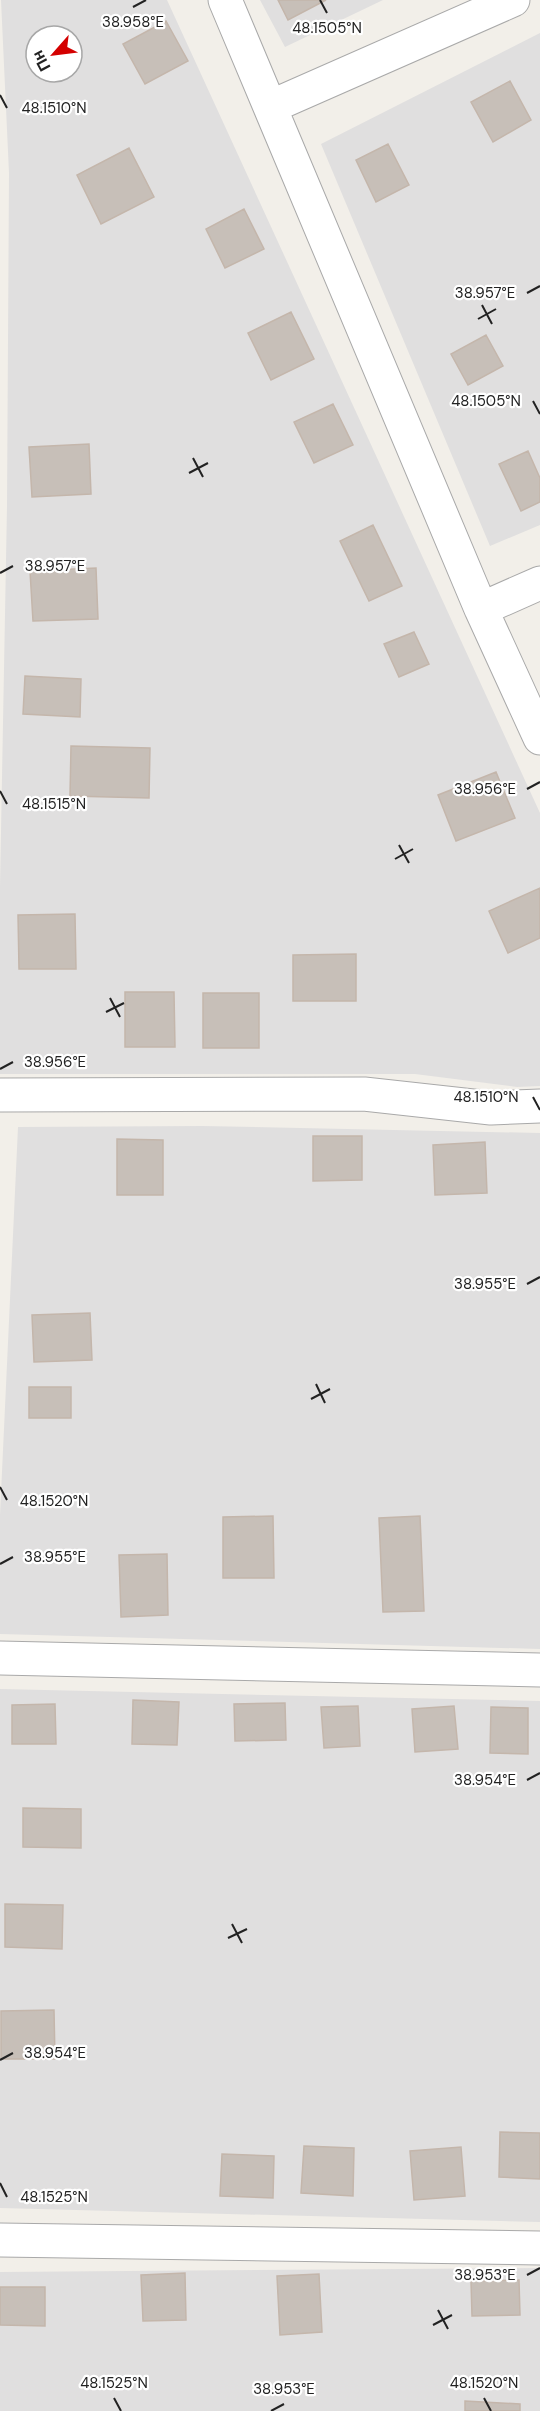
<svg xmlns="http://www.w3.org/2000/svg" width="540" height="2411" viewBox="0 0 540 2411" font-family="'DM Sans',sans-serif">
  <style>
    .residential { fill: #e0dfdf; fill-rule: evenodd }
    .building { fill: #c7bfb8; stroke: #c4b6ab; stroke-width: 1.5 }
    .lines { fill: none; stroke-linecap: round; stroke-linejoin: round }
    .street-casing { stroke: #a9a9a9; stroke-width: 35 }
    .street { stroke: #fff; stroke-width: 33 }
    .ticks { fill: none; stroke: #222; stroke-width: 2 }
    .ticks-label { font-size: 15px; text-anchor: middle; fill: #222; stroke: #fff; stroke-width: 4.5; stroke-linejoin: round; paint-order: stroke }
  </style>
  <rect width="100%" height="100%" fill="#f2efe9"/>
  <path class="residential" d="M 1,0 L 167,0 L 540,813 L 540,1086 L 517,1087 L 415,1074 L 0,1074 L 0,886 L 7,506 L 9,173 ZM 36,36 L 72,36 L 72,72 L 36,72 Z
    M 260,0 L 383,0 L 285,47 Z
    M 540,33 L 540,525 L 490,546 L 321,144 Z
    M 202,1126 L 540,1133 L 540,1649 L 0,1634 L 0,1515 L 18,1127 Z
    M 0,1689 L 540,1701 L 540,2222 L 0,2208 Z
    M 540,2268 L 540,2411 L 0,2411 L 0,2272 Z"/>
  <path class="building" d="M 278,0 L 326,0 L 288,20 Z
    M 166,21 L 188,61 L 145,84 L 123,44 Z
    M 510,81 L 531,120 L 493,142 L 471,102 Z
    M 388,144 L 409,185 L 376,202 L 356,160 Z
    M 129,148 L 154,197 L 101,224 L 77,175 Z
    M 244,209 L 264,249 L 225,268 L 206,229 Z
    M 291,312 L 314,359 L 271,380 L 248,333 Z
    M 486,335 L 503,366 L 468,385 L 451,354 Z
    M 333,404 L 353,445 L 314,463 L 294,422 Z
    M 89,444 L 91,494 L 32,497 L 29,447 Z
    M 528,451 L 540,478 L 540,502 L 521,511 L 499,464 Z
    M 373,525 L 402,586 L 369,601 L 340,541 Z
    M 96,568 L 98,619 L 33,621 L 30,571 Z
    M 414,632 L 429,664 L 399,677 L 384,644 Z
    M 25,676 L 81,679 L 80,717 L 23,714 Z
    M 71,746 L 150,748 L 149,798 L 70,796 Z
    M 496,772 L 515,818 L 456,841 L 438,795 Z
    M 540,888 L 540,938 L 508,953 L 489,911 Z
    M 75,914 L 76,969 L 19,969 L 18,915 Z
    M 356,954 L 356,1001 L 293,1001 L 293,955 Z
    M 125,992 L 174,992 L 175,1047 L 125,1047 Z
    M 203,993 L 259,993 L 259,1048 L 203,1048 Z
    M 313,1136 L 362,1136 L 362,1180 L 313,1181 Z
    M 117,1139 L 163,1140 L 163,1195 L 117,1195 Z
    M 485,1142 L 487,1193 L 435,1195 L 433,1145 Z
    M 90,1313 L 92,1360 L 34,1362 L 32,1315 Z
    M 29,1387 L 71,1387 L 71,1418 L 29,1418 Z
    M 273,1516 L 274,1578 L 223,1578 L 223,1517 Z
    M 420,1516 L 424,1611 L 383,1612 L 379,1518 Z
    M 167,1554 L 168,1615 L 121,1617 L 119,1555 Z
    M 133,1700 L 179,1702 L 177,1745 L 132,1744 Z
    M 285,1703 L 286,1740 L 235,1741 L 234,1704 Z
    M 55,1704 L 56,1744 L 12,1744 L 12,1705 Z
    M 358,1706 L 360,1746 L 324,1748 L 321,1707 Z
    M 454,1706 L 458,1749 L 415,1752 L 412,1709 Z
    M 491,1707 L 528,1708 L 528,1754 L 490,1753 Z
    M 23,1808 L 81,1809 L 81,1848 L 23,1847 Z
    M 5,1904 L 63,1905 L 62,1949 L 5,1947 Z
    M 54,2010 L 55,2059 L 1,2059 L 1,2011 Z
    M 500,2132 L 540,2133 L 540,2179 L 499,2177 Z
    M 304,2146 L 354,2148 L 353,2196 L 301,2193 Z
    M 461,2147 L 465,2196 L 414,2200 L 410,2151 Z
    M 222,2154 L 274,2156 L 273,2198 L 220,2196 Z
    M 185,2273 L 186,2320 L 143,2321 L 141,2275 Z
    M 319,2274 L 322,2332 L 280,2335 L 277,2276 Z
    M 519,2280 L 520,2315 L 472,2316 L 471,2281 Z
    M 0,2287 L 45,2287 L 45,2326 L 0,2325 Z
    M 465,2401 L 520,2404 L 520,2411 L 465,2411 Z"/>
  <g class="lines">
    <defs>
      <path id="street" d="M 225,0 L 481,609 L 540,738
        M 270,107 L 513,0
        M 481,609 L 540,583
        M 0,1095 L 364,1094 L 491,1108 L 540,1106
        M 0,1658 L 540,1670
        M 0,2240 L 540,2248"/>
    </defs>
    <use href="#street" class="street-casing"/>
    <use href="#street" class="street"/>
  </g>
  <path class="ticks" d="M 320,0 L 327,13M 133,7 L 146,0M 0,95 L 7,108M 527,293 L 540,286M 482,305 L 492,324M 478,319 L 496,309M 533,401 L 540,414M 193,458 L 203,477M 189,473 L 208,463M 0,573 L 13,566M 527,789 L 540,782M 0,791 L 7,804M 399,845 L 409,863M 395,859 L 413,849M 110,998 L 120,1017M 106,1012 L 124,1003M 0,1069 L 13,1062M 533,1097 L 540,1110M 527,1284 L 540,1277M 316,1384 L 325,1403M 311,1399 L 330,1389M 0,1487 L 7,1500M 0,1564 L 13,1557M 527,1780 L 540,1773M 232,1924 L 242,1943M 228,1938 L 247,1929M 0,2060 L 13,2053M 0,2183 L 7,2197M 527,2275 L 540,2268M 438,2310 L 448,2329M 433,2325 L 452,2315M 114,2398 L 121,2411M 484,2398 L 491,2411M 271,2411 L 284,2404"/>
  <g class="ticks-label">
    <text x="133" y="27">38.958°E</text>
    <text x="327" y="33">48.1505°N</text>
    <text x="54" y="113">48.1510°N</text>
    <text x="485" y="298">38.957°E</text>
    <text x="486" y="406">48.1505°N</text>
    <text x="55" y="571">38.957°E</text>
    <text x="485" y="794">38.956°E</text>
    <text x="54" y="809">48.1515°N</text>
    <text x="55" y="1067">38.956°E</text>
    <text x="486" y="1102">48.1510°N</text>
    <text x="485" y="1289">38.955°E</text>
    <text x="54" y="1506">48.1520°N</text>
    <text x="55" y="1562">38.955°E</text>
    <text x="485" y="1785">38.954°E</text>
    <text x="55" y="2058">38.954°E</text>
    <text x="54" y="2202">48.1525°N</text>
    <text x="485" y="2280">38.953°E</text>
    <text x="114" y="2388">48.1525°N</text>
    <text x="484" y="2388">48.1520°N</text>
    <text x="284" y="2394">38.953°E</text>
  </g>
  <g transform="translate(54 54) rotate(242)"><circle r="28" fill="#ffffff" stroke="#a7a7a7" stroke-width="1.5"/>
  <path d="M0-4.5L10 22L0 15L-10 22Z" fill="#d40000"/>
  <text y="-9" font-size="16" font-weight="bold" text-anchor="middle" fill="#222222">Пн</text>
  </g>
</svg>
